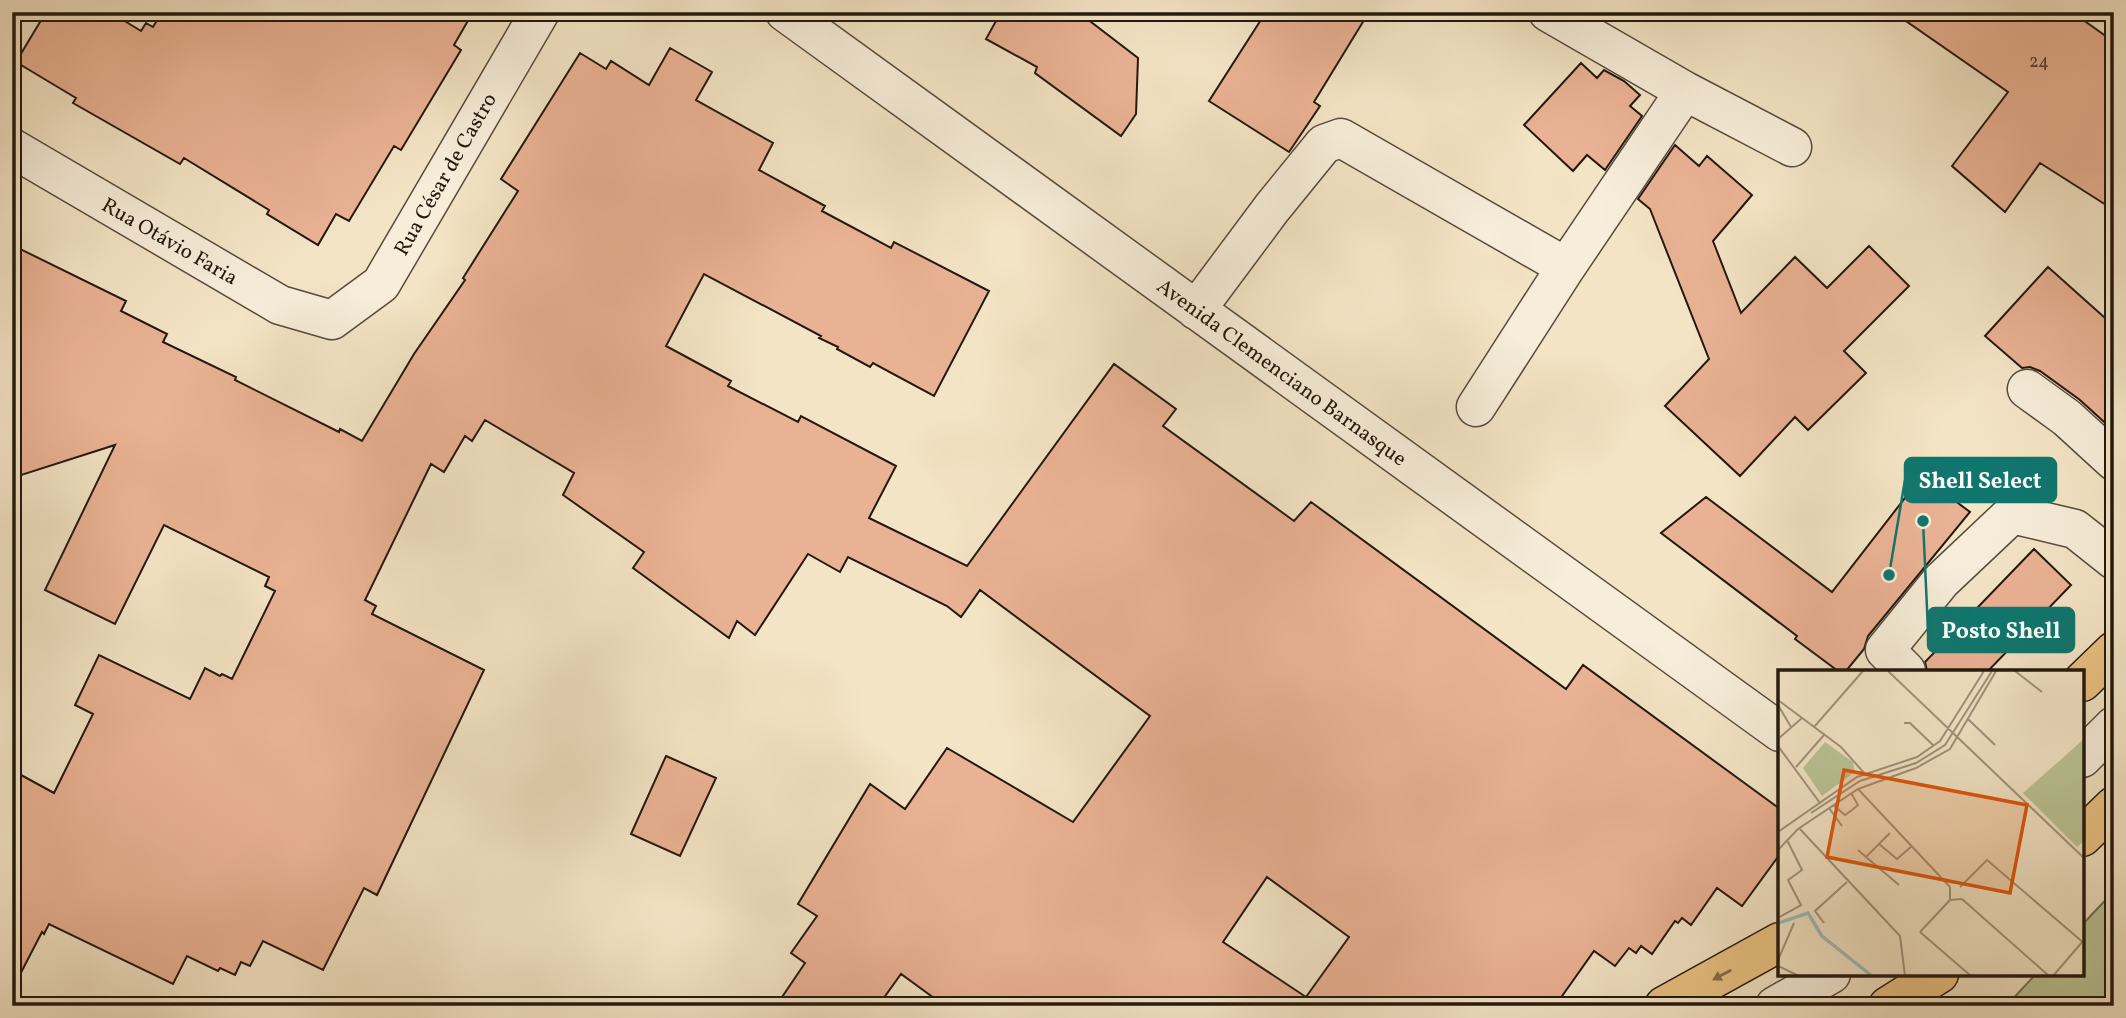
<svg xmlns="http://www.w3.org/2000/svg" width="2126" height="1018" viewBox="0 0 2126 1018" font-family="Vollkorn,serif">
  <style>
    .green { fill: #bac496; stroke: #6e6e52; stroke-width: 2 }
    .building { fill: #eab294; stroke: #23180e; stroke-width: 2; fill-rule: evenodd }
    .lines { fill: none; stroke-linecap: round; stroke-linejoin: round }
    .minor-casing { stroke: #574b3c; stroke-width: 41 }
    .major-casing { stroke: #23180e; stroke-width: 41 }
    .minor { stroke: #f7edd9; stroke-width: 38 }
    .major { stroke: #eac282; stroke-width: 38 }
    .oneway { fill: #866d48 }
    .labels { text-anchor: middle; stroke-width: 5; stroke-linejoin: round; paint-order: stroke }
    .number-label { font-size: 18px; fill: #553e30 }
    .street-label { font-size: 21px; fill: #23180e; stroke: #f7edd9 }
    .inset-river { fill: none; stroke: #a0bcbe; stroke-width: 3.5 }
    .inset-road { fill: none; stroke: #a0927c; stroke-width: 2 }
    .view { fill: #de560c; fill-opacity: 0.15; stroke: #de560c; stroke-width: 3.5 }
    .inset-edge { fill: none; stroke: #23180e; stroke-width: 3.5 }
    .leader { fill: none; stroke: #0f766e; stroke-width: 2.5 }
    .callout-dot { fill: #0f766e; stroke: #f7edd9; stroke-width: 2.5 }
    .callout { fill: #0f766e; stroke: #0f766e; stroke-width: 2.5 }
    .callout-label { font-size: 23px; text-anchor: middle; font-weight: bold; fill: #fff }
  </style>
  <rect width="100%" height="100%" fill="#f3e4c5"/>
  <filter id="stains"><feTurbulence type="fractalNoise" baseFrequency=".00286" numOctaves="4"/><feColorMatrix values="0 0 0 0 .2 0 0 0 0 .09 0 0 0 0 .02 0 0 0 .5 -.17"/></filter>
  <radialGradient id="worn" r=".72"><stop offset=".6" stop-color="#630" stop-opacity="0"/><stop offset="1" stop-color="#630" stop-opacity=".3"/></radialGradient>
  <path class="green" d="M 2114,891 L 2114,1006 L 2006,1006 L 2036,974 L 2082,974 L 2082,925 Z"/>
  <path class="building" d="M 46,12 L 110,12 L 141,31 L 146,23 L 153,27 L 162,12 L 473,12 L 454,45 L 461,50 L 401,150 L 394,146 L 349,221 L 336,214 L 318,245 L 267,214 L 269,210 L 184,158 L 180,164 L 73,103 L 76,98 L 16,62 Z
    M 1001,12 L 1078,12 L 1138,58 L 1136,114 L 1121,136 L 1035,73 L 1037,67 L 986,39 Z
    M 1266,12 L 1369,12 L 1314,102 L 1320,106 L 1289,152 L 1209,101 Z
    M 1893,12 L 2072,12 L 2114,42 L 2114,210 L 2040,163 L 2005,212 L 1952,166 L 2008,92 Z
    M 670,48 L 712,72 L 696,100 L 773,143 L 759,170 L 825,206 L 822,211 L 891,248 L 894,242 L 989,291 L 934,396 L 873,363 L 870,367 L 837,349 L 838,347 L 819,338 L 821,336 L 704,274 L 666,346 L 731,381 L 728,386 L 798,422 L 801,416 L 896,466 L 869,518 L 967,566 L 1114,364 L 1176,409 L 1163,426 L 1294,521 L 1311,502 L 1566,689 L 1583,665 L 1780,809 L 1780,854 L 1742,906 L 1717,888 L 1691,925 L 1682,918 L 1678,923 L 1675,921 L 1652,954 L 1641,946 L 1636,953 L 1629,948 L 1615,966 L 1594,951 L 1555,1006 L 945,1006 L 901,974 L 878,1006 L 776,1006 L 805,963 L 791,953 L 817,916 L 798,904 L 870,784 L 905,809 L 947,748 L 1073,822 L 1150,716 L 980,590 L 961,617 L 947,606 L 848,557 L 840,572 L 808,554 L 755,635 L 737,621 L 729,638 L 633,568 L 644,552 L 563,495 L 574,473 L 485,420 L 472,441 L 465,436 L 444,472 L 431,464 L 365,600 L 376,606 L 372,614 L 484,670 L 377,895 L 364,888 L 323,970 L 263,941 L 250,966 L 241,962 L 235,975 L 220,968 L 218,971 L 187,956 L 173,984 L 49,924 L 44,934 L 42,932 L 12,990 L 12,770 L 54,793 L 93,714 L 75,705 L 99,655 L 190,699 L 205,668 L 220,676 L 222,674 L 232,679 L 275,591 L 265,586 L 269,577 L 164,525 L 115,624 L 45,590 L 115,445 L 12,478 L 12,245 L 126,301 L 121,311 L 167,334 L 163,342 L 236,377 L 235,380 L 339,432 L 340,429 L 362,441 L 414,354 L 465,280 L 463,278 L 518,191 L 501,179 L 580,53 L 606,69 L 611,61 L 649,85 ZM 1267,877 L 1349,937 L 1306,997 L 1223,942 Z
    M 1581,63 L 1597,78 L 1604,70 L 1624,81 L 1640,95 L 1630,106 L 1642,116 L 1605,170 L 1587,155 L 1573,171 L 1524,125 Z
    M 1675,145 L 1699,166 L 1707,156 L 1752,195 L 1713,241 L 1741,313 L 1795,257 L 1827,288 L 1869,246 L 1909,286 L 1844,351 L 1866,373 L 1808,430 L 1795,417 L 1740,476 L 1665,406 L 1709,359 L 1650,209 L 1638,199 Z
    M 2048,267 L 2114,326 L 2114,431 L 2080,400 L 2040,371 L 2030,367 L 2022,368 L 1985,336 Z
    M 1922,476 L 1970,512 L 1868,636 L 1864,649 L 1846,671 L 1838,671 L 1795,639 L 1797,636 L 1661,533 L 1706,497 L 1832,592 Z
    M 2034,549 L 2071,585 L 1988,671 L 1927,671 L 1925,662 Z
    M 666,756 L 716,778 L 680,856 L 631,834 Z"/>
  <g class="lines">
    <defs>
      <path id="minor" d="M 785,12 L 1780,732
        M 1548,12 L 1685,91
        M 12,148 L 280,305 L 332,320 L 381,284 L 540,12
        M 1196,310 L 1272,208 L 1324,144 L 1341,138 L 1566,267
        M 2027,389 L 2067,418 L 2114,461
        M 1476,407 L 1566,267 L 1685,91 L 1792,147
        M 1906,671 L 1885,650 L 1941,581 L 2012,514 L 2075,529 L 2114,560
        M 2082,758 L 2114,726
        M 1775,1006 L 1831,974"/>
      <path id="major" d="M 2082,682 L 2114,651
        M 2082,837 L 2114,806
        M 1664,1006 L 1780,942
        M 1888,1006 L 1939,974"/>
    </defs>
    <use href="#minor" class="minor-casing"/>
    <use href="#major" class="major-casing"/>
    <use href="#minor" class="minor"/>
    <use href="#major" class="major"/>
  </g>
  <defs><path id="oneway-solid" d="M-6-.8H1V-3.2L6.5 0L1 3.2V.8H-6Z" transform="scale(1.75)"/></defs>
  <use class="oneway" href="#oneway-solid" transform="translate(1722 975) rotate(152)"/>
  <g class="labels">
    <g class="number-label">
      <text x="2039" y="67">24</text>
    </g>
    <g class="street-label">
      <text transform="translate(445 174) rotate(-60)" y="7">Rua César de Castro</text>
      <text transform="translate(170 241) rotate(30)" y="7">Rua Otávio Faria</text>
      <text transform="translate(1282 372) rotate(36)" y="7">Avenida Clemenciano Barnasque</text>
    </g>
  </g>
  <g transform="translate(1778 670)">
    <rect width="306" height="306" fill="#f3e4c5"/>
    <path d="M 306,69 L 306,171 L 299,177 L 245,123 ZM 47,72 L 75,92 L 77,102 L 44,126 L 25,98 Z" fill="#bac496"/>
    <path class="inset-river" d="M 0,253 L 30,243 L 44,266 L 94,306"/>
    <path class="inset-road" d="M 110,1 L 307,189M 237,1 L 264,22M 0,30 L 63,77 L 87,104M 0,35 L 13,57M 190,49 L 217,75M 126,53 L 132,53 L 156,76M 36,57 L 85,1M 0,69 L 24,48M 0,76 L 42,133M 18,97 L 46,65M 80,119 L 172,217M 55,135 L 67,145 L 74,140 L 80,135 L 73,123M 51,138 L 64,156M 33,143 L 82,111 L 138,93 L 167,75 L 214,1M 21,158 L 122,266 L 127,306M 0,162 L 79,107 L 139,87 L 162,71 L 206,1M 101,174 L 119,189 L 134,176M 0,180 L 20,159 L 80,119 L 138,98 L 172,79 L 218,1M 80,180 L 88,187 L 112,163M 88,187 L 121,215M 172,217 L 172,230 L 184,229M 182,217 L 209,190 L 307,274M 184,229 L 271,306M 0,248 L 23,235 L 10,210 L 24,200 L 9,170M 46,253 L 37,241 L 69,212M 142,262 L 193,306M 142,262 L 172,230M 0,290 L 16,253M 0,296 L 21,306M 275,306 L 305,271"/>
    <path class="view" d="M 66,100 L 249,135 L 232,223 L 49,187 Z"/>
    <rect width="306" height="306" class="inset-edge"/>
  </g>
  <path class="leader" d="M1889 575L1905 480M1923 521L1928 630"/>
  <g class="callout-dot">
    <circle cx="1889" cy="575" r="7"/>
    <circle cx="1923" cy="521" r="7"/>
  </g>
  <g class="callout">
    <rect x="1905" y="458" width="151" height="44" rx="7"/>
    <rect x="1928" y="608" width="146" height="44" rx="7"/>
  </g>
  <g class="callout-label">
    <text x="1980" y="488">Shell Select</text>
    <text x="2001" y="638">Posto Shell</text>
  </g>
  <rect width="2126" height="1018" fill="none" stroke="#f3e4c5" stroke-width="42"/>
  <rect x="14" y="14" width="2098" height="990" fill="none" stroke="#23180e" stroke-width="3.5"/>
  <rect x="21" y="21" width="2084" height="976" fill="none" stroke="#23180e" stroke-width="2"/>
  <rect width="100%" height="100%" filter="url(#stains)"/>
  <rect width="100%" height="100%" fill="url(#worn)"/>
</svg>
